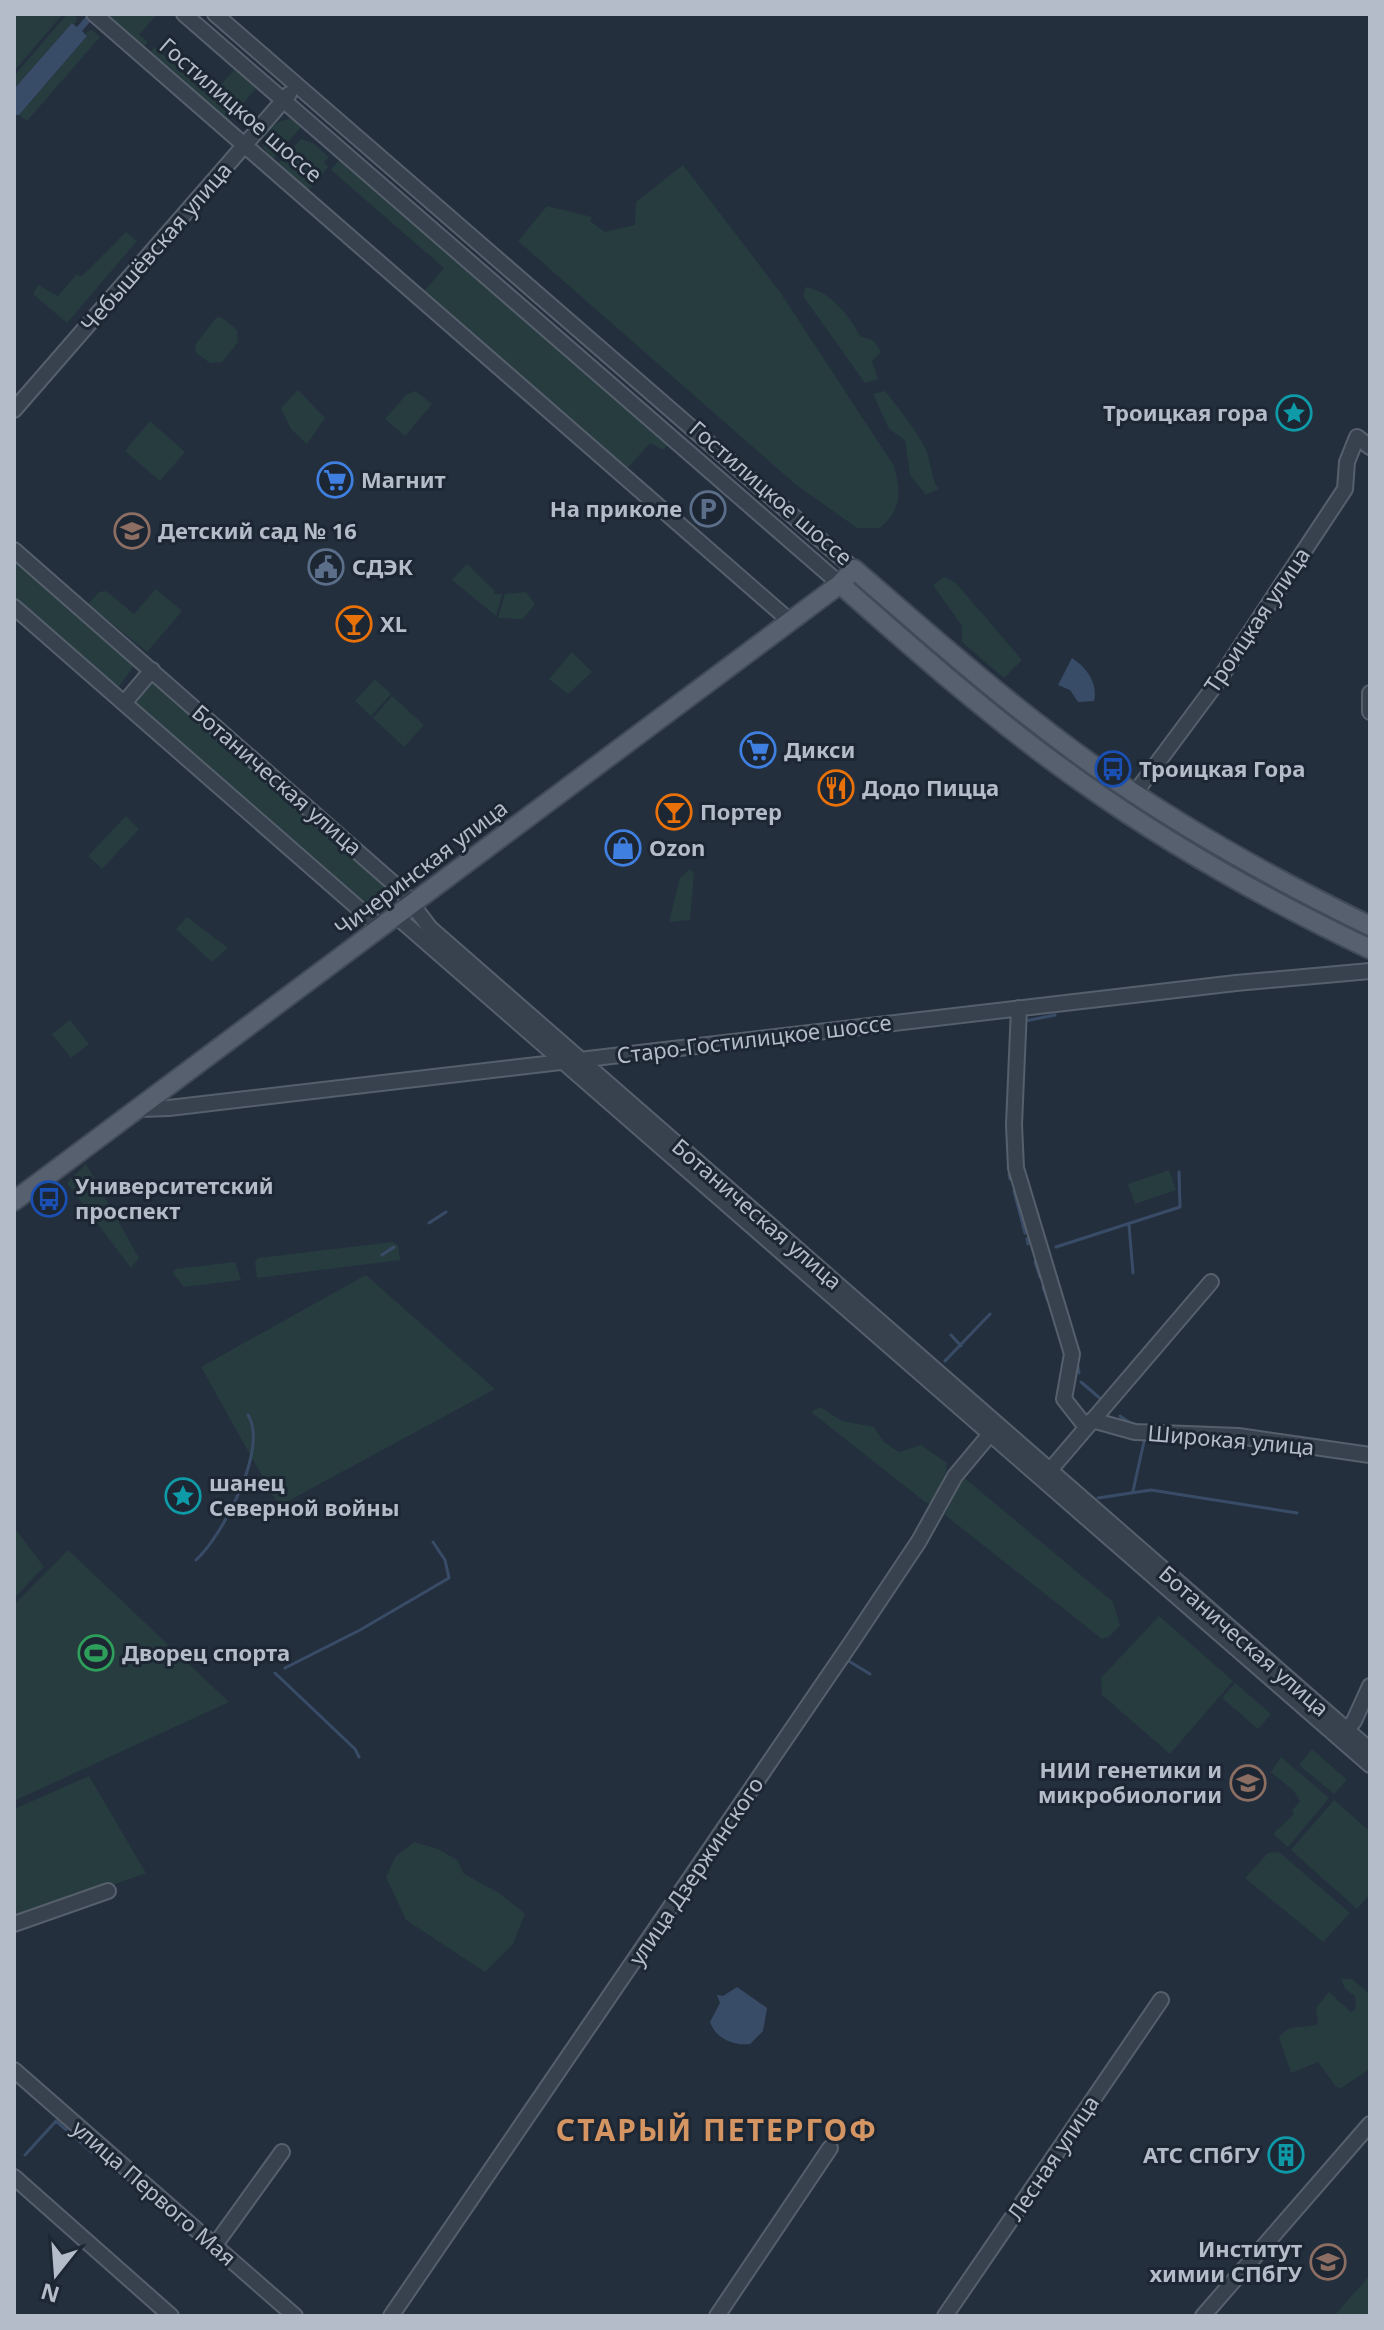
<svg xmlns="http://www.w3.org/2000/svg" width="1384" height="2330" viewBox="0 0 1384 2330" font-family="'Noto Sans',sans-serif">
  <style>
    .green { fill: #263c3f }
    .water { fill: #394c67 }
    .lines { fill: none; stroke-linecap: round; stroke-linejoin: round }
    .stream { stroke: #394c67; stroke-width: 3 }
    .minor-casing { stroke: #565f6c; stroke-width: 18 }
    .major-casing { stroke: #414a57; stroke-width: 22 }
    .minor { stroke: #38414e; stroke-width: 14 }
    .major { stroke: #56606e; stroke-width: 18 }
    .labels { text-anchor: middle; stroke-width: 6; stroke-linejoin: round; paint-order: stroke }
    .street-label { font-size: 22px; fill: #b4bcc9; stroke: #1d2633 }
    .poi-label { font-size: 22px; font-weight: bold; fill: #b4bcc9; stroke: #1d2633; text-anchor: start }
    .district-label { font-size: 30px; font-weight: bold; letter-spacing: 2px; fill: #d59563; stroke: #1d2633 }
  </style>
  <rect width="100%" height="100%" fill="#242f3e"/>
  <path class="green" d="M 14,14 L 63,14 L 14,71 Z
    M 67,14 L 77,17 L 76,23 L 72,23 L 14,89 L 14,76 Z
    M 107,14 L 157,14 L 139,35 L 148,42 L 143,48 Z
    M 171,14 L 258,86 L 227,122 L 149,54 L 154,47 L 211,96 L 234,70 Z
    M 92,30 L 100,37 L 27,121 L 19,115 L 87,36 L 86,32 Z
    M 291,119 L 302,126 L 272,160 L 263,146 C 264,131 276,120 291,119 Z
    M 301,139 L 313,143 L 329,157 L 324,162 L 328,167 L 310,189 L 302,186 L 277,165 Z
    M 340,159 L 668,445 L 663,450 L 650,443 L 626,470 L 425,295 L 426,289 L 444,268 L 331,170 Z
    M 683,165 L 780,292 L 894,466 C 901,494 902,508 880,528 L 857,528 L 795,484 L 518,241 L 547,206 L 592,217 L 590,221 L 605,232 L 635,225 L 636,202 Z
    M 126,232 L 137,241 L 67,323 L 33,294 L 38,285 L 58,296 L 77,274 L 81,277 Z
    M 806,287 C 831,292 849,315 860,336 L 874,341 L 881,352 L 872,361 L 878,379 L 865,383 L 803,296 Z
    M 221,317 L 237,330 L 238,342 L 222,362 L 210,363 L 196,353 L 195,345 L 216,318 Z
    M 298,390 L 325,418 L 307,444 L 291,429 L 281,408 Z
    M 415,391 L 432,404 L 405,436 L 385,419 L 406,395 Z
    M 885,391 C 899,409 914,427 925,448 C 932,462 930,478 939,489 L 926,495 L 910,475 L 905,440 L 889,429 L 873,394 Z
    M 150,421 L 185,452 L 160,481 L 125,451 Z
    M 14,557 L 136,663 L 117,689 L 14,599 Z
    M 467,564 L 495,591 L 493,594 L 502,594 L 496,616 L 452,580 Z
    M 944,577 L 956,583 L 1022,660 L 1004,678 L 962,642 L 962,626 L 933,585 Z
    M 156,589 L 182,611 L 147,652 L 88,604 L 99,592 L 106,591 L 134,614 Z
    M 526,592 L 535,604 L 523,619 L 498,618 L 505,594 Z
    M 572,652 L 592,672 L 568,694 L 549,679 Z
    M 375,679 L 391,694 L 371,716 L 355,701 Z
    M 155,681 L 395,890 L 370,909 L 137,706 L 136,698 Z
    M 392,696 L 424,725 L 404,747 L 373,718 Z
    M 126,816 L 139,829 L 102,869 L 88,856 Z
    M 1165,822 L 1370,934 L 1370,941 L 1281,897 L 1163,826 Z
    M 690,869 L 694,874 L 690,920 L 669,922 L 680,878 Z
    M 187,917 L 228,948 L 212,962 L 176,929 Z
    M 70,1020 L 89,1044 L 71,1058 L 52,1034 Z
    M 86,1164 L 139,1258 L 131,1268 L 67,1183 Z
    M 1169,1170 L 1176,1190 L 1135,1204 L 1128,1184 Z
    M 393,1242 L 398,1245 L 400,1260 L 257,1278 L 255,1262 L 258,1258 Z
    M 235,1262 L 241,1280 L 184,1287 L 173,1273 L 175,1269 Z
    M 366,1275 L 495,1389 L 279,1506 L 201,1367 Z
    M 820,1407 L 842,1421 L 874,1427 L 884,1442 L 899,1452 L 921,1445 L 947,1463 L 943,1494 L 934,1505 L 925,1502 L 811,1412 Z
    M 962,1476 L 1113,1602 L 1120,1625 L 1110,1636 L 1102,1639 L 945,1515 Z
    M 14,1527 L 44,1567 L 14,1598 Z
    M 68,1550 L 229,1702 L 14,1801 L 14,1605 Z
    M 1159,1616 L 1233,1681 L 1170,1754 L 1102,1695 L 1101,1678 Z
    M 1235,1683 L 1271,1714 L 1258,1729 L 1222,1698 Z
    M 1312,1749 L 1347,1780 L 1334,1794 L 1299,1765 Z
    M 1281,1757 L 1329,1798 L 1288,1847 L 1273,1834 L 1294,1814 L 1292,1811 L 1300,1801 L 1294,1791 L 1271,1772 Z
    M 89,1776 L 146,1873 L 14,1920 L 14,1809 Z
    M 1334,1800 L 1367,1829 L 1370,1827 L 1370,1894 L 1357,1909 L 1291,1850 Z
    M 414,1842 L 438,1849 L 457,1860 L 464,1874 L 499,1893 L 525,1914 L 513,1944 L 485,1972 L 406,1920 L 386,1877 L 396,1856 Z
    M 1279,1852 L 1350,1913 L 1323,1942 L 1245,1878 L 1268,1853 Z
    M 1341,1979 L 1352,1979 L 1370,1994 L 1370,2069 L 1341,2088 L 1336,2087 L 1318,2062 L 1291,2073 L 1279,2038 C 1289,2022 1303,2030 1318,2024 L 1316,2008 L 1329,1992 L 1351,2012 L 1356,2008 L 1355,1996 L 1345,1989 Z
    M 1370,2275 L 1370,2316 L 1334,2316 Z"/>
  <path class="water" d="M 88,14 L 97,14 L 82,31 L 87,36 L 19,115 L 14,115 L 14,89 L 72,23 L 77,27 Z
    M 1072,658 C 1087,668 1098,683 1094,701 L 1078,702 L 1070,690 L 1058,685 Z
    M 737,1987 L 767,2008 L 763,2031 L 750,2044 C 734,2046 716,2039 710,2022 L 720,2003 L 717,1995 L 723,1996 Z"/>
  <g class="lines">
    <path class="stream" d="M 1025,1021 L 1055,1015
      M 1009,1174 L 1010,1179
      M 1014,1191 L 1025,1233
      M 429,1223 L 446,1212
      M 1129,1225 L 1133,1273
      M 1027,1239 L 1028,1244
      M 1056,1247 L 1180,1207 L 1179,1172
      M 382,1255 L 394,1247
      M 1035,1262 L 1040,1277
      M 1043,1287 L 1048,1301
      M 951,1335 L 961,1346
      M 945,1361 L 990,1314
      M 1078,1367 L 1079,1373
      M 1081,1382 L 1102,1400
      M 1120,1416 L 1130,1423
      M 1133,1491 L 1145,1437
      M 1098,1498 L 1151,1490 L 1297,1513
      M 196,1560 C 223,1535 269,1448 248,1415
      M 847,1660 L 870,1674
      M 285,1668 L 360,1630 L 449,1578 L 445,1560 L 433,1542
      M 275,1673 L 355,1749 L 359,1757
      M 823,1696 L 830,1686
      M 758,1792 L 770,1775
      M 25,2155 L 56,2121 L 93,2153"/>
    <defs>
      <path id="minor" d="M 94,14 L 790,621
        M 184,14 L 840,584
        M 215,14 L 854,569
        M 14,410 L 289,94
        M 14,550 L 401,890 L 430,928 L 1370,1750
        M 14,607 L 381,928
        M 1370,693 L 1370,712
        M 125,702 L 152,670
        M 1135,793 L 1216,684 L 1345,489 L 1347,462 L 1357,437 L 1370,447
        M 396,916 L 1370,1765
        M 1019,1008 L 1014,1125 L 1016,1168 L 1072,1354 L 1064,1399 L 1086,1427
        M 139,1109 L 169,1108 L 1236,983 L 1370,971
        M 1092,1420 L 1135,1432 L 1238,1436 L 1370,1455
        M 1045,1476 L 1211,1282
        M 1343,1735 L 1354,1721 L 1370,1686
        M 14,1924 L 108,1891
        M 14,2070 L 295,2316
        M 14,2177 L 171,2316
        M 215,2245 L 282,2152
        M 391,2316 L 853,1640 L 919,1541 L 955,1476 L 996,1427
        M 717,2316 L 830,2148
        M 945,2316 L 1161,2000
        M 1203,2316 L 1370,2124"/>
      <path id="major" d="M 840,584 C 918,653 995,721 1080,781 C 1171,846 1269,901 1370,949
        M 14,1201 L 840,584 L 854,569 C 932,637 1009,705 1093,765 C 1180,827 1274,879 1370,926"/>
    </defs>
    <use href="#minor" class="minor-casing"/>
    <use href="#major" class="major-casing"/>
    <use href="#minor" class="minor"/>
    <use href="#major" class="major"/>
  </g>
  <defs>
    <symbol id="sight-ring" viewBox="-11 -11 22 22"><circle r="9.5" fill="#1d2633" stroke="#0f9aa8" stroke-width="1.5"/><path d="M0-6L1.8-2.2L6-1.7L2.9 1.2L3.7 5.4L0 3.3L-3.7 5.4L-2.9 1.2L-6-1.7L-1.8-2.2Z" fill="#0f9aa8"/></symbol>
    <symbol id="supermarket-ring" viewBox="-11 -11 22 22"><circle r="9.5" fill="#1d2633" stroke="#3f7fe0" stroke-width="1.5"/><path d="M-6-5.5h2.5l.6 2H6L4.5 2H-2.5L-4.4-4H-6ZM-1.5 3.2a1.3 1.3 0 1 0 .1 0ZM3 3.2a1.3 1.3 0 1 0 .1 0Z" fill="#3f7fe0"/></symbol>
    <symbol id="parking-ring" viewBox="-11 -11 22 22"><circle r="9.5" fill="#1d2633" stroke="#5c6f8a" stroke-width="1.5"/><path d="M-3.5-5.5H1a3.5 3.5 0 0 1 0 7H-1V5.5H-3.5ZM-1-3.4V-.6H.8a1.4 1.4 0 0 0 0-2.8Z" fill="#5c6f8a"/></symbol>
    <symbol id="school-ring" viewBox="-11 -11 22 22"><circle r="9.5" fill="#1d2633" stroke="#8d6e63" stroke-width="1.5"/><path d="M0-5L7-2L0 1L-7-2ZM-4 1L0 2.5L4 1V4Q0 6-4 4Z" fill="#8d6e63"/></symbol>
    <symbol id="civic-ring" viewBox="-11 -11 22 22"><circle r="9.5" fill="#1d2633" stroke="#5c6f8a" stroke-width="1.5"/><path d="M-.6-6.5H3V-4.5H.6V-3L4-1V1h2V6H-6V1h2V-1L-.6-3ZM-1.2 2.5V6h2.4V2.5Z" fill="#5c6f8a"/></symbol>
    <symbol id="bar-ring" viewBox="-11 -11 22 22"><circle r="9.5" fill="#1d2633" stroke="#e8710a" stroke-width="1.5"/><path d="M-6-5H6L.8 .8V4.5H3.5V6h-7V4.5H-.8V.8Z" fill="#e8710a"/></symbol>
    <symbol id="bus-ring" viewBox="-11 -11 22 22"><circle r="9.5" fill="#1d2633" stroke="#1a4fb4" stroke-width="1.5"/><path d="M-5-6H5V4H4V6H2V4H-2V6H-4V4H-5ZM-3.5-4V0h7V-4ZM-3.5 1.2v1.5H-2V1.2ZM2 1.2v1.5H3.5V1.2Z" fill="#1a4fb4"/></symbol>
    <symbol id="restaurant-ring" viewBox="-11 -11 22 22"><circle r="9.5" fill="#1d2633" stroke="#e8710a" stroke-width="1.5"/><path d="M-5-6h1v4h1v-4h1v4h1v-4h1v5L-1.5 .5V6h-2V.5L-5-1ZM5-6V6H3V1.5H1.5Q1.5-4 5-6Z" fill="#e8710a"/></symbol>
    <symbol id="shop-ring" viewBox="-11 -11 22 22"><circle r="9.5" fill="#1d2633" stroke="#3f7fe0" stroke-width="1.5"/><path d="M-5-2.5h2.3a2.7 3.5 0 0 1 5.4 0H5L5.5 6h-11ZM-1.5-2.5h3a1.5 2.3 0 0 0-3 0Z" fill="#3f7fe0"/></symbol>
    <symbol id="stadium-ring" viewBox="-11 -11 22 22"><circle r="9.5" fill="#1d2633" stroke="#2e9e5b" stroke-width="1.5"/><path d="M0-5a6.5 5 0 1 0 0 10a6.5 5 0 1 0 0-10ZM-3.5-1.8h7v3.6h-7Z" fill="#2e9e5b"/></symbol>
    <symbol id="university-ring" viewBox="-11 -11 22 22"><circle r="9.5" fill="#1d2633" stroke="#8d6e63" stroke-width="1.5"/><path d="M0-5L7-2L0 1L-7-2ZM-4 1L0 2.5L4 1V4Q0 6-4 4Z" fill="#8d6e63"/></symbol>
    <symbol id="building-ring" viewBox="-11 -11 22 22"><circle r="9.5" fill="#1d2633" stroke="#0f9aa8" stroke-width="1.5"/><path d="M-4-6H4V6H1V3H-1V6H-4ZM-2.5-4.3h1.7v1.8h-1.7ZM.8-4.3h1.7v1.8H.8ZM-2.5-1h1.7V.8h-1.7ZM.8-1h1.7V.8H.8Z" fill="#0f9aa8"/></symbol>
  </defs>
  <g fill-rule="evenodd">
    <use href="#sight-ring" x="1274" y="393" width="40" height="40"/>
    <use href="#supermarket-ring" x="315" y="460" width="40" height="40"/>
    <use href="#parking-ring" x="688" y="489" width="40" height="40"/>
    <use href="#school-ring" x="112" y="511" width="40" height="40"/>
    <use href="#civic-ring" x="306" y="547" width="40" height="40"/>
    <use href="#bar-ring" x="334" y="604" width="40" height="40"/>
    <use href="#supermarket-ring" x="738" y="730" width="40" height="40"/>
    <use href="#bus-ring" x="1093" y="749" width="40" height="40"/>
    <use href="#restaurant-ring" x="816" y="768" width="40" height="40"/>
    <use href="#bar-ring" x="654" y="792" width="40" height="40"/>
    <use href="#shop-ring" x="603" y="828" width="40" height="40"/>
    <use href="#bus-ring" x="29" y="1179" width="40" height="40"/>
    <use href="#sight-ring" x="163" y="1476" width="40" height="40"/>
    <use href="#stadium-ring" x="76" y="1633" width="40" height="40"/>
    <use href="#university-ring" x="1228" y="1763" width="40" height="40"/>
    <use href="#building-ring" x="1266" y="2135" width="40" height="40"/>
    <use href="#university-ring" x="1308" y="2242" width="40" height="40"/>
  </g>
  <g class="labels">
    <g class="street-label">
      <text transform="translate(241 110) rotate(41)" y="8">Гостилицкое шоссе</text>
      <text transform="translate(156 247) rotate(-49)" y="8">Чебышёвская улица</text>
      <text transform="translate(771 493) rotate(41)" y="8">Гостилицкое шоссе</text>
      <text transform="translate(1257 620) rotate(-56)" y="8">Троицкая улица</text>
      <text transform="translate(277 780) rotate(41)" y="8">Ботаническая улица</text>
      <text transform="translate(421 868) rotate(-37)" y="8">Чичеринская улица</text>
      <text transform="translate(754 1039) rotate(-7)" y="8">Старо-Гостилицкое шоссе</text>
      <text transform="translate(757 1214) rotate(41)" y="8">Ботаническая улица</text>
      <text transform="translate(1231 1440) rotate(5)" y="8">Широкая улица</text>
      <text transform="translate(1244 1641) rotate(41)" y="8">Ботаническая улица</text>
      <text transform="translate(696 1871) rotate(-56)" y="8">улица Дзержинского</text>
      <text transform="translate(1053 2158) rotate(-56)" y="8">Лесная улица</text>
      <text transform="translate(154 2193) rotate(41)" y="8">улица Первого Мая</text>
    </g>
    <g class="poi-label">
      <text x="1268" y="421" text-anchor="end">Троицкая гора</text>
      <text x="361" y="488">Магнит</text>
      <text x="682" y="517" text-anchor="end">На приколе</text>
      <text x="158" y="539">Детский сад № 16</text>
      <text x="352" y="575">СДЭК</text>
      <text x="380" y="632">XL</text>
      <text x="784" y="758">Дикси</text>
      <text x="1139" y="777">Троицкая Гора</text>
      <text x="862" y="796">Додо Пицца</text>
      <text x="700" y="820">Портер</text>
      <text x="649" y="856">Ozon</text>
      <text x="75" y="1194">Университетский<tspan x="75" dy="25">проспект</tspan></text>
      <text x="209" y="1491">шанец<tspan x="209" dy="25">Северной войны</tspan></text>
      <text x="122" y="1661">Дворец спорта</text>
      <text x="1222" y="1778" text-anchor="end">НИИ генетики и<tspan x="1222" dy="25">микробиологии</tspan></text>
      <text x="1260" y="2163" text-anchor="end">АТС СПбГУ</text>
      <text x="1302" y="2257" text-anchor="end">Институт<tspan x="1302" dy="25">химии СПбГУ</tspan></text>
    </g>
    <g class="district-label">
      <text x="717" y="2141">СТАРЫЙ ПЕТЕРГОФ</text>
    </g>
  </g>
  <rect width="1384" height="2330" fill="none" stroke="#b4bcc9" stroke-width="32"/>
  <g transform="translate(56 2274) rotate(197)" stroke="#1d2633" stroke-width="6" paint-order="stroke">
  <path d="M0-6L14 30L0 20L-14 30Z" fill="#b4bcc9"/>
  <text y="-12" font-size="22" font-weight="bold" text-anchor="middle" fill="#b4bcc9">N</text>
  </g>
</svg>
